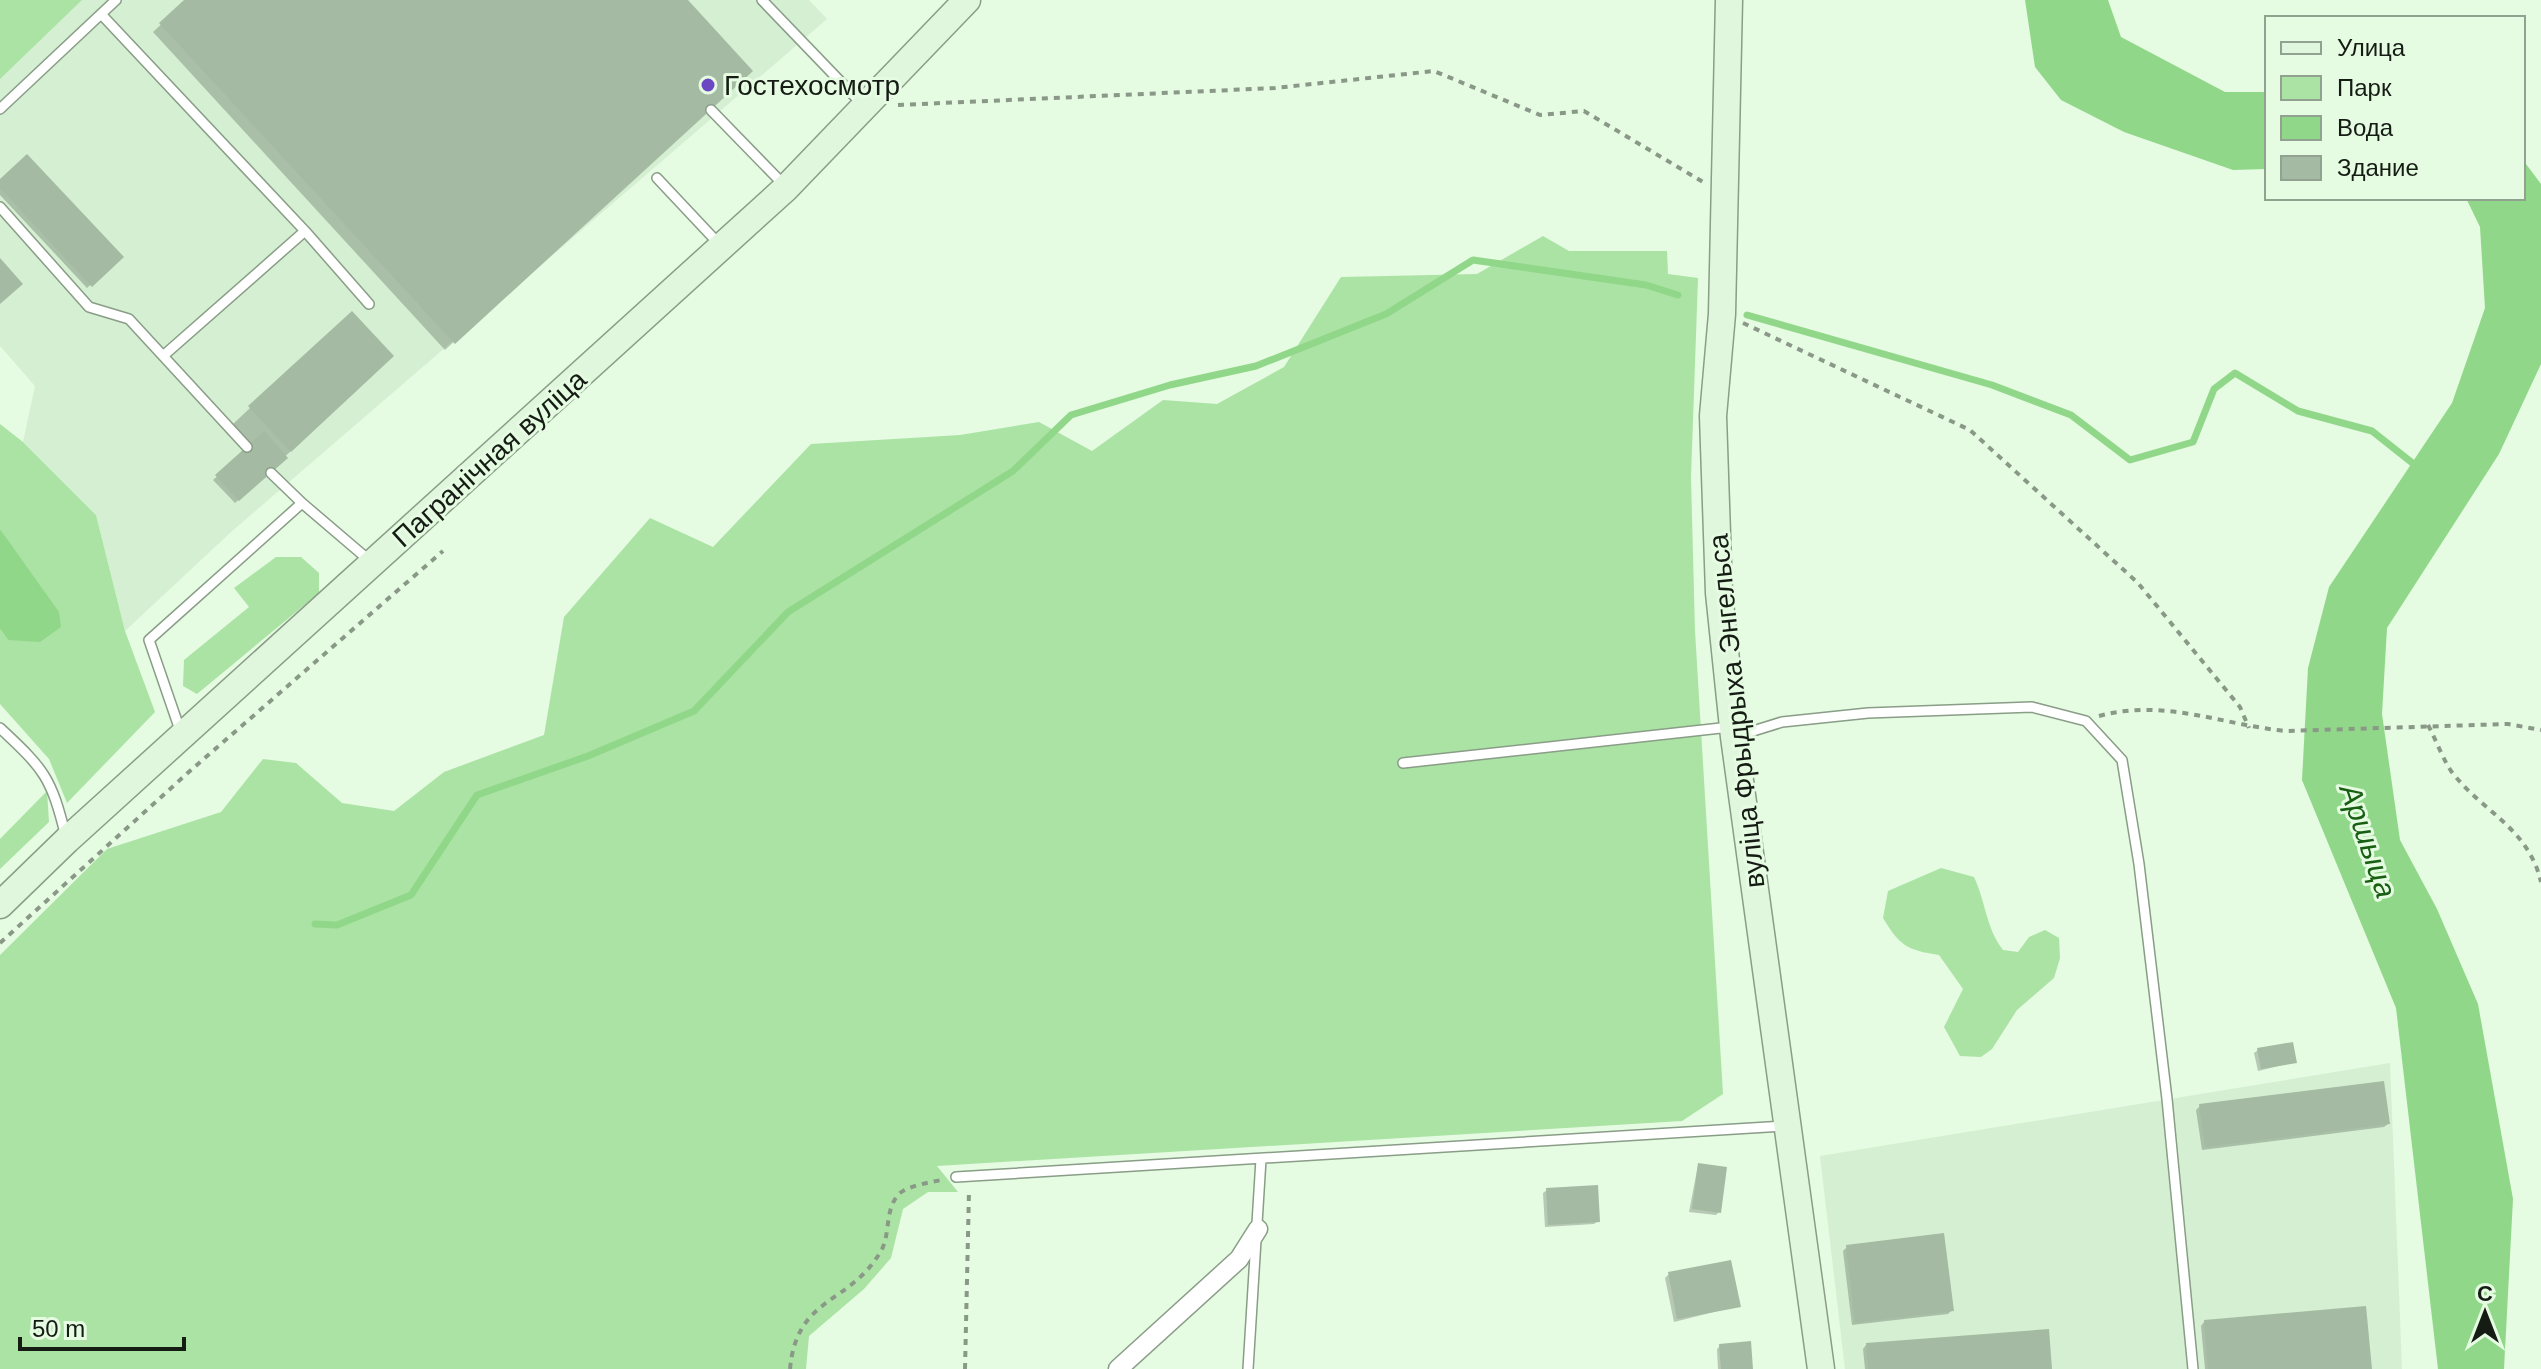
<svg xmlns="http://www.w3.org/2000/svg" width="2541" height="1369" viewBox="0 0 2541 1369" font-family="Arial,sans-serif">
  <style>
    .built { fill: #d4efd1 }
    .green { fill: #abe3a5 }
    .water { fill: #91d789 }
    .shadow { fill: #0003 }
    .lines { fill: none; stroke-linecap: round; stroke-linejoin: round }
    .stream { stroke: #91d789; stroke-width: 7 }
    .building { fill: #a5baa2 }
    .lane-casing { stroke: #899d87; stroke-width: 12 }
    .street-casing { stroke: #899d87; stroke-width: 21 }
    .secondary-casing { stroke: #899d87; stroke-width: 29 }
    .path { stroke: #8a9987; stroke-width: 4; stroke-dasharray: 6 6; stroke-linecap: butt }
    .lane { stroke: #fff; stroke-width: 9 }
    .street { stroke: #fff; stroke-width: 18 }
    .secondary { stroke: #e0f7dd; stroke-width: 26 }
    .poi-dot { fill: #6c49c2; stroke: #e5fbe2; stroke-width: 3 }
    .labels { text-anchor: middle; stroke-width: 6; stroke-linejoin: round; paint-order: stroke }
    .poi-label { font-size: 28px; fill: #151c14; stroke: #e5fbe2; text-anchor: start }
    .street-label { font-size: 28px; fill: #151c14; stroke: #e5fbe2 }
    .water-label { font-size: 30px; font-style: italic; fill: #185e13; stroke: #e5fbe2 }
  </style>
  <rect width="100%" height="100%" fill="#e5fbe2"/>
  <path class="built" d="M 69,0 L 809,0 L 827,19 L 231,532 L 125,631 L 96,515 L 23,442 L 35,386 L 0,346 L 0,71 Z
    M 2390,1063 L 2402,1369 L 1845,1369 L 1820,1156 Z"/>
  <path class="green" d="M 0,0 L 82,0 L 0,79 Z
    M 1543,236 L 1569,251 L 1667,251 L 1668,274 L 1698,278 L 1691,477 L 1695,631 L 1723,1094 L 1682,1121 L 937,1166 L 958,1192 L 928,1192 L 903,1209 L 891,1258 L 864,1289 L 809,1336 L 806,1369 L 0,1369 L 0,955 L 107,849 L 221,812 L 263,759 L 296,763 L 342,803 L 394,811 L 444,772 L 544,735 L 564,617 L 650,518 L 713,547 L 811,444 L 960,435 L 1039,422 L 1092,451 L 1163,400 L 1217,404 L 1284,367 L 1341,277 L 1477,274 Z
    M 0,424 L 23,442 L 96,515 L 125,631 L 155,712 L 67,803 L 49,759 L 0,704 L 0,629 L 8,640 L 19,559 L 0,529 Z
    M 276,557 L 301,557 L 319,573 L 319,593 L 197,694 L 183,686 L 184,660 L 249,607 L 234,588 Z
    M 47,791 L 49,822 L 0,869 L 0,839 Z
    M 1941,868 L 1974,877 C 1986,903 1986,928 2003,950 L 2018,952 L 2029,937 L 2045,930 L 2059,938 L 2060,958 L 2054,978 L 2017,1010 L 1992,1049 L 1981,1057 L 1960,1056 L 1944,1027 L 1963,989 L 1939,955 C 1907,950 1900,946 1883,918 L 1888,891 Z"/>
  <path class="water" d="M 2025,0 L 2108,0 L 2121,37 L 2225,92 L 2267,92 L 2267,169 L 2233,170 L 2124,132 L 2061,100 L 2035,67 Z
    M 2523,160 L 2541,184 L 2541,364 L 2499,454 L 2387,628 L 2382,714 L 2400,840 L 2437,909 L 2478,1004 L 2513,1199 L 2504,1369 L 2438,1369 L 2396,1008 L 2302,780 L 2308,668 L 2329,587 L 2452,403 L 2485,308 L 2480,227 L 2466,198 L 2523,198 Z
    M 0,529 L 59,612 L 61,627 L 40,642 L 8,640 L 0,629 Z"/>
  <path class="shadow" d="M 187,0 L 686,0 L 743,78 L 445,350 L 153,32 Z
    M 0,181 L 121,257 L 87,288 L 0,195 Z
    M 375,373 L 235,503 L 213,480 L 252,445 L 233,424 L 250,408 Z
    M 2258,1050 L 2295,1062 L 2258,1071 L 2254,1053 Z
    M 2200,1106 L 2388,1124 L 2384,1127 L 2202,1150 L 2196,1110 Z
    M 1698,1165 L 1719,1212 L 1716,1215 L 1689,1212 Z
    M 1547,1190 L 1598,1221 L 1594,1224 L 1545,1227 L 1543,1193 Z
    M 1847,1247 L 1952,1310 L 1948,1314 L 1852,1325 L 1843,1251 Z
    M 1669,1274 L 1738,1306 L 1674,1322 L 1665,1278 Z
    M 2204,1322 L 2370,1369 L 2205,1369 L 2201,1326 Z
    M 1866,1345 L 2050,1369 L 1865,1369 L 1863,1349 Z
    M 1720,1346 L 1751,1369 L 1718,1369 L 1717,1349 Z"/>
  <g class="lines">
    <path class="stream" d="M 1747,315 L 1992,385 L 2071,415 L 2130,460 L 2193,442 L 2214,389 L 2235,373 L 2298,411 L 2372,431 L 2420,469
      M 315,924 L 337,925 L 411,895 L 477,795 L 588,756 L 694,711 L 788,612 L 1013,471 L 1071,415 L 1170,385 L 1256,366 L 1386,314 L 1473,260 L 1646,285 L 1678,295"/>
  </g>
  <path class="building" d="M 184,0 L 688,0 L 753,71 L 455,344 L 159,23 Z
    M 27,154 L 124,257 L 92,287 L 0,188 L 0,179 Z
    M 0,258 L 23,284 L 0,304 Z
    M 352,311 L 394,356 L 291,452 L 248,406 Z
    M 264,431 L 288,458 L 239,501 L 215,475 Z
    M 2293,1042 L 2297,1063 L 2261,1069 L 2257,1048 Z
    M 2384,1081 L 2390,1124 L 2205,1147 L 2199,1104 Z
    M 1698,1163 L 1727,1167 L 1721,1213 L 1692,1209 Z
    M 1598,1185 L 1600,1222 L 1548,1225 L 1546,1188 Z
    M 1944,1233 L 1954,1311 L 1855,1323 L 1846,1245 Z
    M 1731,1260 L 1741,1307 L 1677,1319 L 1668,1272 Z
    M 2366,1306 L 2372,1369 L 2208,1369 L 2204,1320 Z
    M 2049,1329 L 2052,1369 L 1868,1369 L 1866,1343 Z
    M 1751,1341 L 1753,1369 L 1721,1369 L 1719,1344 Z"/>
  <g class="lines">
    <defs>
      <path id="lane" d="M 762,0 L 862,104
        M 101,14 L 305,231 L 163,356
        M 0,109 L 116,0
        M 711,110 L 784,185
        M 657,178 L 719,244
        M 0,207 L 89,307 L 129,319 L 247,447
        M 305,231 L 369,304
        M 271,473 L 302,503
        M 0,728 C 45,770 51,777 66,837
        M 181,733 L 149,640 L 302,503 L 370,561
        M 1737,736 L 1782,722 L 1868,713 L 2032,707 L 2086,721 L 2122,760 L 2139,864 L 2167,1099 L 2193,1369
        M 1403,763 L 1730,727
        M 956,1177 L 1785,1126
        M 1248,1369 L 1261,1159"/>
      <path id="street" d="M 1118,1369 L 1239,1259 L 1258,1229"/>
      <path id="secondary" d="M 1729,0 L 1722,314 L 1713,416 L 1719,593 L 1734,737 L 1821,1369
        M 0,905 L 67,840 L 786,188 L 967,0"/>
    </defs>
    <use href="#lane" class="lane-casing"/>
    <use href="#street" class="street-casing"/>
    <use href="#secondary" class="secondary-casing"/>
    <path class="path" d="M 898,105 L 1275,88 L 1434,71 L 1540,115 L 1584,111 L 1703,182
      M 1743,323 L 1970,430 L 2138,583 L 2240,707 L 2249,728
      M 2099,716 C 2165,698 2222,725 2286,731 L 2508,724 L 2541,730
      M 2428,725 C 2436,740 2442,757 2451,771 C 2482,812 2528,827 2541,882
      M 0,943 L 191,770 L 443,551
      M 790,1369 C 797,1295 849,1306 881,1251 C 891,1234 884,1208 900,1193 C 911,1185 928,1183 941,1180
      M 965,1369 L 969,1191"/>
    <use href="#lane" class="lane"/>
    <use href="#street" class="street"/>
    <use href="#secondary" class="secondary"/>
  </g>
  <circle class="poi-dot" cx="708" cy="85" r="8"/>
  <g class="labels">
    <g class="poi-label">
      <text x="724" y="95">Гостехосмотр</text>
    </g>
    <g class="street-label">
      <text transform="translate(489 458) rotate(-42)" y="10">Пагранічная вуліца</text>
      <text transform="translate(1736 711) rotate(-96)" y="10">вуліца Фрыдрыха Энгельса</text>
    </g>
    <g class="water-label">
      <text transform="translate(2368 841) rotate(71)" y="10">Аршыца</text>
    </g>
  </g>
  <rect x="2265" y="16" width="260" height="184" fill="#e5fbe2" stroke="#92a290" stroke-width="2"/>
  <rect x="2281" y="42" width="40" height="12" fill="#e0f7dd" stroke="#92a290" stroke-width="2"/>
  <text x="2337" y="56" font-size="24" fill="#151c14">Улица</text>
  <rect x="2281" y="76" width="40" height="24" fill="#abe3a5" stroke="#92a290" stroke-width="2"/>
  <text x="2337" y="96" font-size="24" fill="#151c14">Парк</text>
  <rect x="2281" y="116" width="40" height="24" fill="#91d789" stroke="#92a290" stroke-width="2"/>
  <text x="2337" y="136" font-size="24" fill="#151c14">Вода</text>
  <rect x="2281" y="156" width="40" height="24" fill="#a5baa2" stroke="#92a290" stroke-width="2"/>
  <text x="2337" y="176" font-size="24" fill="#151c14">Здание</text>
  <g transform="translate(2485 1313)" stroke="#e5fbe2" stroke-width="6" paint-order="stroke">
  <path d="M0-6L14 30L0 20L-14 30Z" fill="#151c14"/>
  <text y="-12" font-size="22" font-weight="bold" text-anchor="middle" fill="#151c14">С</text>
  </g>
  <path d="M20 1337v12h164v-12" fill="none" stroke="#151c14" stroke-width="4"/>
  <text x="32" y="1337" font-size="24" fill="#151c14" stroke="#e5fbe2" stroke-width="6" paint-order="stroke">50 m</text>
</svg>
